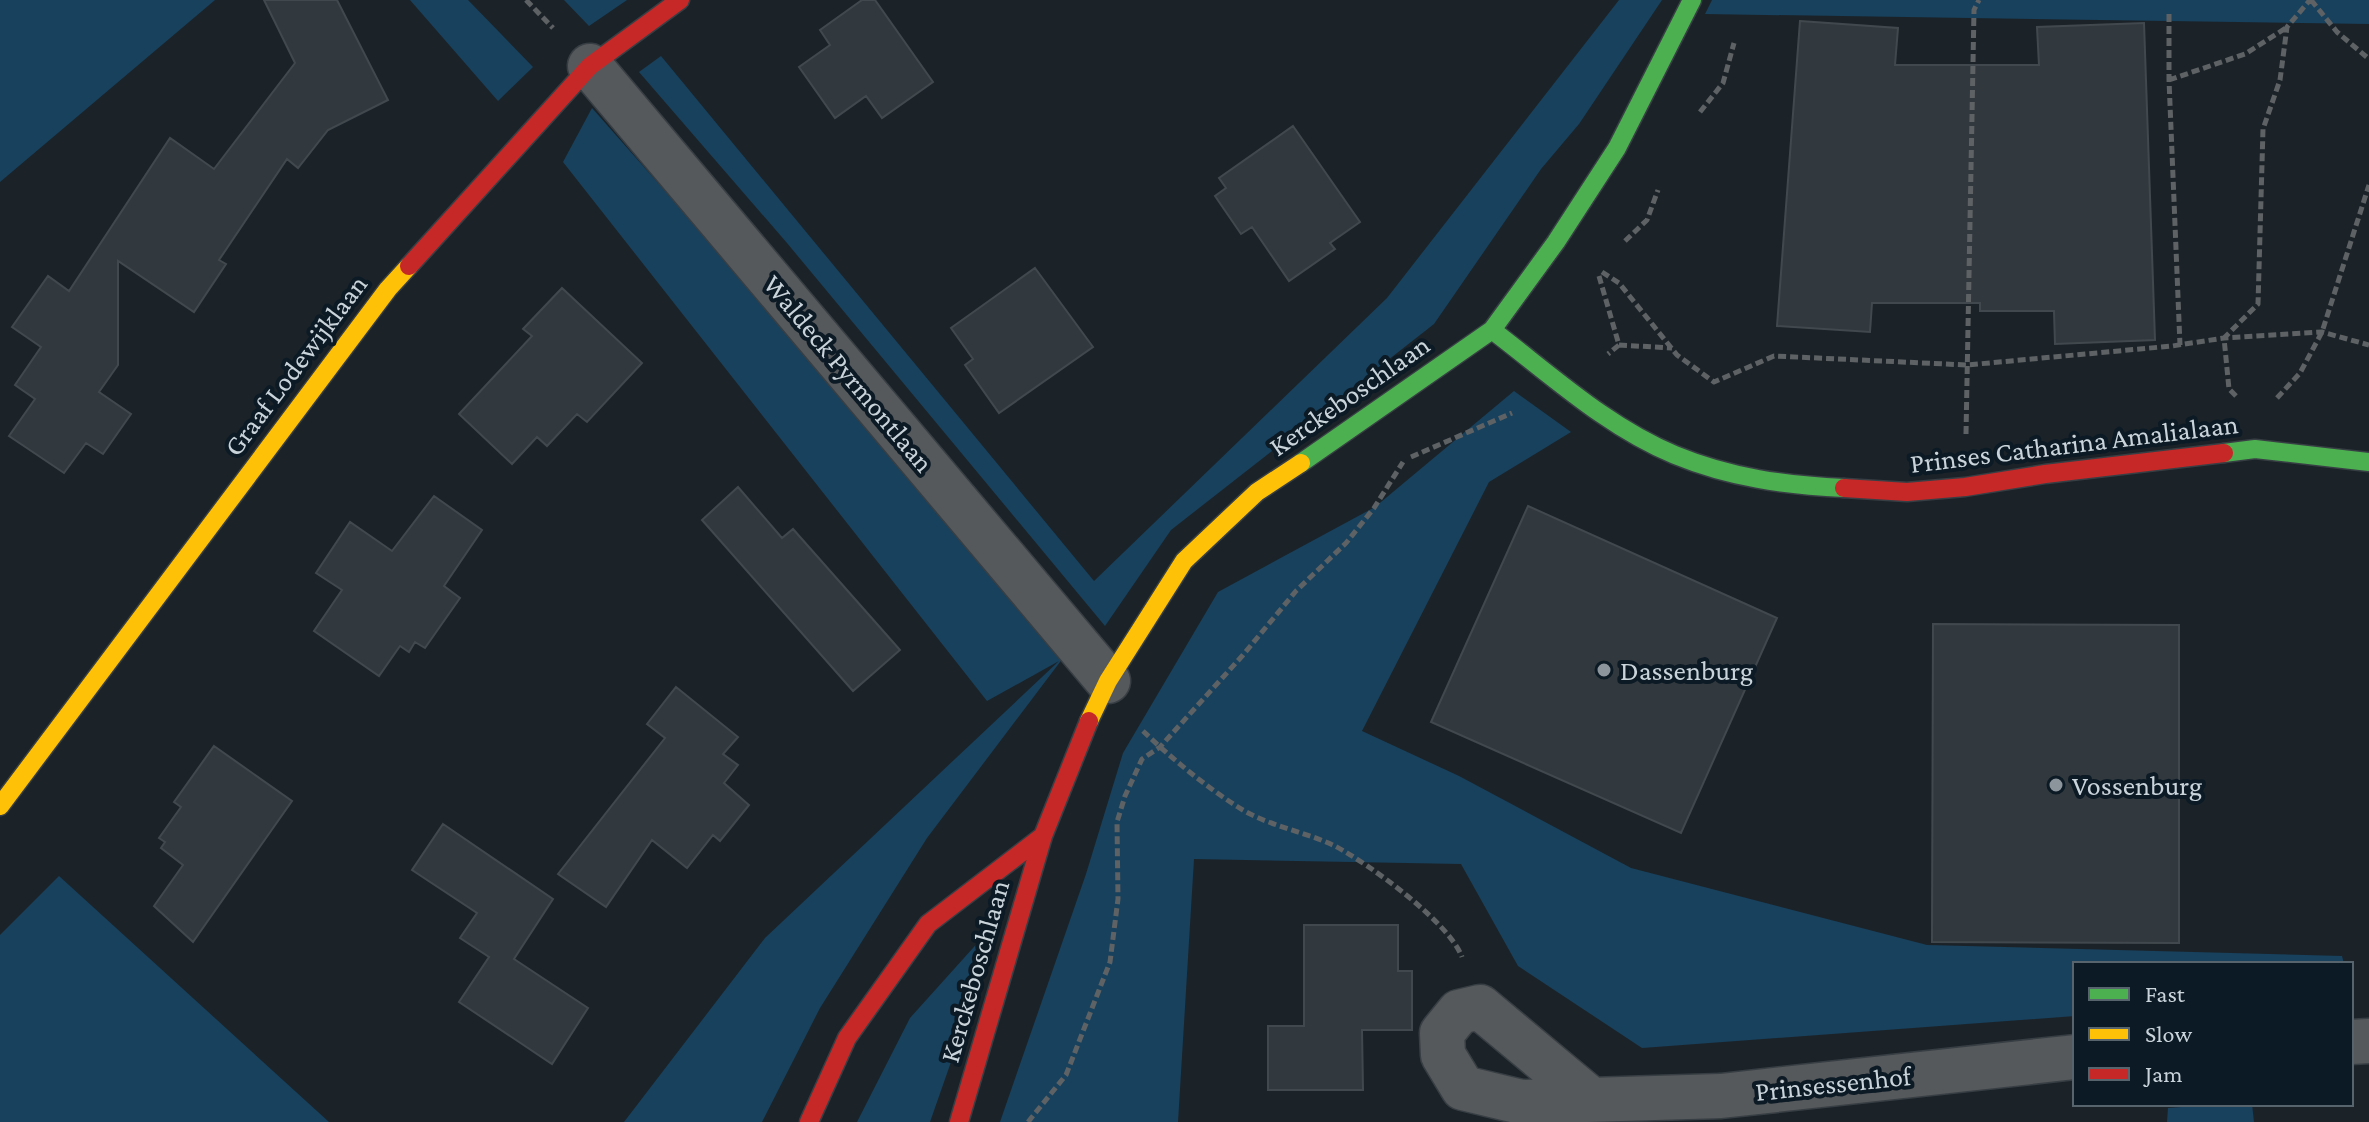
<svg xmlns="http://www.w3.org/2000/svg" width="2369" height="1122" viewBox="0 0 2369 1122" font-family="'Crimson Pro',serif">
  <style>
    .green { fill: #18415d }
    .building { fill: #32393e; stroke: #42494e; stroke-width: 2 }
    .lines { fill: none; stroke-linecap: round; stroke-linejoin: round }
    .street-casing { stroke: #383f44; stroke-width: 47 }
    .fast-casing { stroke: #383f44; stroke-width: 21 }
    .slow-casing { stroke: #383f44; stroke-width: 21 }
    .jam-casing { stroke: #383f44; stroke-width: 21 }
    .path { stroke: #5e6264; stroke-width: 5; stroke-dasharray: 8 4; stroke-linecap: butt }
    .street { stroke: #56595c; stroke-width: 44 }
    .fast { stroke: #4caf50; stroke-width: 18 }
    .slow { stroke: #ffc107; stroke-width: 18 }
    .jam { stroke: #c62828; stroke-width: 18 }
    .poi-dot { fill: #8c959c; stroke: #0c1a25; stroke-width: 3 }
    .labels { text-anchor: middle; stroke-width: 8; stroke-linejoin: round; paint-order: stroke }
    .street-label { font-size: 28px; fill: #c9d3da; stroke: #0c1a25 }
    .poi-label { font-size: 28px; fill: #c9d3da; stroke: #0c1a25; text-anchor: start }
  </style>
  <rect width="100%" height="100%" fill="#1b2329"/>
  <path class="green" d="M 0,0 L 215,0 L 0,182 Z
    M 410,0 L 468,0 L 533,67 L 498,101 Z
    M 564,0 L 627,0 L 589,26 Z
    M 1619,0 L 1662,0 L 1579,124 L 1541,169 L 1434,324 L 1171,530 L 1105,626 L 787,243 L 639,72 L 661,56 L 1094,581 L 1387,298 Z
    M 1712,0 L 2369,0 L 2369,24 L 1705,14 Z
    M 592,108 L 748,285 L 1063,658 L 927,838 L 820,1008 L 762,1122 L 624,1122 L 765,938 L 1059,661 L 987,701 L 563,162 Z
    M 1514,391 L 1571,432 L 1489,482 L 1362,731 L 1459,776 L 1631,868 L 1927,945 L 2342,956 L 2344,964 L 2075,964 L 2075,1016 L 1642,1048 L 1518,966 L 1461,864 L 1194,859 L 1178,1122 L 1000,1122 L 1086,874 L 1123,753 L 1218,592 L 1375,507 Z
    M 59,876 L 329,1122 L 0,1122 L 0,935 Z
    M 982,938 L 951,1062 L 930,1122 L 857,1122 L 910,1018 Z
    M 2222,1104 L 2252,1104 L 2254,1122 L 2167,1122 L 2168,1108 Z"/>
  <path class="building" d="M 264,0 L 337,0 L 388,100 L 328,130 L 298,168 L 287,159 L 219,260 L 226,264 L 194,312 L 118,261 L 118,365 L 99,392 L 131,414 L 103,454 L 86,443 L 64,473 L 9,436 L 35,399 L 15,385 L 41,347 L 12,327 L 48,276 L 69,291 L 170,138 L 214,169 L 295,63 Z
    M 862,0 L 875,0 L 933,82 L 882,118 L 866,96 L 835,118 L 799,67 L 830,45 L 820,30 Z
    M 1800,21 L 1898,28 L 1895,65 L 2039,65 L 2037,27 L 2144,23 L 2155,340 L 2055,344 L 2054,311 L 1980,311 L 1980,303 L 1872,303 L 1870,332 L 1777,326 Z
    M 1293,126 L 1360,222 L 1330,243 L 1335,249 L 1289,281 L 1252,227 L 1241,234 L 1215,196 L 1226,188 L 1219,178 Z
    M 1035,268 L 1093,347 L 999,413 L 965,365 L 973,359 L 951,328 Z
    M 562,288 L 642,363 L 587,422 L 577,414 L 547,446 L 537,437 L 512,464 L 459,414 L 532,336 L 523,329 Z
    M 738,487 L 782,538 L 793,529 L 900,650 L 853,691 L 702,520 Z
    M 434,496 L 482,530 L 444,586 L 460,598 L 425,648 L 415,642 L 409,652 L 400,646 L 379,676 L 314,631 L 342,590 L 316,573 L 350,522 L 392,551 Z
    M 1528,506 L 1777,618 L 1681,833 L 1431,722 Z
    M 1933,624 L 2179,625 L 2179,943 L 1932,942 Z
    M 676,687 L 738,737 L 723,754 L 738,765 L 724,783 L 749,805 L 720,841 L 713,835 L 687,868 L 652,840 L 606,907 L 558,874 L 665,738 L 647,724 Z
    M 214,746 L 292,801 L 193,942 L 154,906 L 183,865 L 161,848 L 165,842 L 159,838 L 181,807 L 174,802 Z
    M 443,824 L 553,899 L 514,959 L 588,1008 L 552,1064 L 459,1002 L 489,957 L 460,938 L 477,913 L 412,870 Z
    M 1304,925 L 1398,925 L 1398,971 L 1412,971 L 1412,1030 L 1362,1030 L 1363,1090 L 1268,1090 L 1268,1026 L 1304,1026 Z"/>
  <g class="lines">
    <defs>
      <path id="street" d="M 590,66 L 1108,681
        M 2351,1042 L 2369,1041
        M 1589,1098 L 1480,1007 L 1459,1012 L 1442,1033 L 1443,1055 L 1463,1088 L 1521,1102 L 1721,1096 L 2075,1057"/>
      <path id="fast" d="M 1492,330 C 1550,374 1607,427 1675,455 C 1731,478 1785,485 1844,488
        M 2224,453 L 2255,449 L 2369,462
        M 1301,463 L 1492,330 L 1556,242 L 1617,148 L 1692,0"/>
      <path id="slow" d="M 1089,721 L 1108,681 L 1184,561 L 1257,492 L 1301,463
        M 0,806 L 388,289 L 409,266"/>
      <path id="jam" d="M 409,266 L 590,66 L 680,0
        M 1844,488 L 1907,492 L 1965,487 L 2045,474 L 2224,453
        M 809,1122 L 847,1038 L 928,924 L 1043,836
        M 959,1122 L 1043,836 L 1089,721"/>
    </defs>
    <use href="#street" class="street-casing"/>
    <use href="#fast" class="fast-casing"/>
    <use href="#slow" class="slow-casing"/>
    <use href="#jam" class="jam-casing"/>
    <path class="path" d="M 526,0 L 553,28
      M 2311,0 L 2337,32 L 2369,59
      M 2169,14 L 2169,80 L 2180,345
      M 2169,80 L 2245,54 L 2286,28
      M 1700,112 L 1723,83 L 1734,43
      M 1625,241 L 1647,220 L 1658,190
      M 1602,272 L 1619,283 L 1677,355 L 1714,382 L 1774,356 L 1967,365 L 2172,346 L 2224,338 L 2322,332 L 2369,345
      M 1599,276 L 1619,345 L 1608,354
      M 1619,345 L 1672,348
      M 2236,396 L 2229,389 L 2224,338 L 2258,304 L 2263,129 L 2280,80 L 2287,27 L 2310,0
      M 2277,398 L 2300,373 L 2322,332 L 2369,185
      M 1966,434 L 1974,10 L 1979,0
      M 1411,457 L 1512,413
      M 1143,731 C 1171,758 1205,786 1238,807 C 1267,826 1304,831 1335,846 C 1369,864 1449,922 1462,957
      M 1028,1122 L 1066,1075 L 1110,962 L 1118,899 L 1117,822 L 1125,796 L 1142,759 L 1160,747 L 1243,655 L 1296,591 L 1346,543 L 1374,508 L 1403,462"/>
    <use href="#street" class="street"/>
    <use href="#fast" class="fast"/>
    <use href="#slow" class="slow"/>
    <use href="#jam" class="jam"/>
  </g>
  <g class="poi-dot">
    <circle cx="1604" cy="670" r="8"/>
    <circle cx="2056" cy="785" r="8"/>
  </g>
  <g class="labels">
    <g class="street-label">
      <text transform="translate(295 365) rotate(-53)" y="10">Graaf Lodewijklaan</text>
      <text transform="translate(849 373) rotate(50)" y="10">Waldeck Pyrmontlaan</text>
      <text transform="translate(1349 395) rotate(-35)" y="10">Kerckeboschlaan</text>
      <text transform="translate(2074 443) rotate(-7)" y="10">Prinses Catharina Amalialaan</text>
      <text transform="translate(974 971) rotate(-74)" y="10">Kerckeboschlaan</text>
      <text transform="translate(1833 1083) rotate(-6)" y="10">Prinsessenhof</text>
    </g>
    <g class="poi-label">
      <text x="1620" y="680">Dassenburg</text>
      <text x="2072" y="795">Vossenburg</text>
    </g>
  </g>
  <rect x="2073" y="962" width="280" height="144" fill="#0c1a25" stroke="#58646d" stroke-width="2"/>
  <rect x="2089" y="988" width="40" height="12" fill="#4caf50" stroke="#58646d" stroke-width="2"/>
  <text x="2145" y="1002" font-size="24" fill="#c9d3da">Fast</text>
  <rect x="2089" y="1028" width="40" height="12" fill="#ffc107" stroke="#58646d" stroke-width="2"/>
  <text x="2145" y="1042" font-size="24" fill="#c9d3da">Slow</text>
  <rect x="2089" y="1068" width="40" height="12" fill="#c62828" stroke="#58646d" stroke-width="2"/>
  <text x="2145" y="1082" font-size="24" fill="#c9d3da">Jam</text>
</svg>
